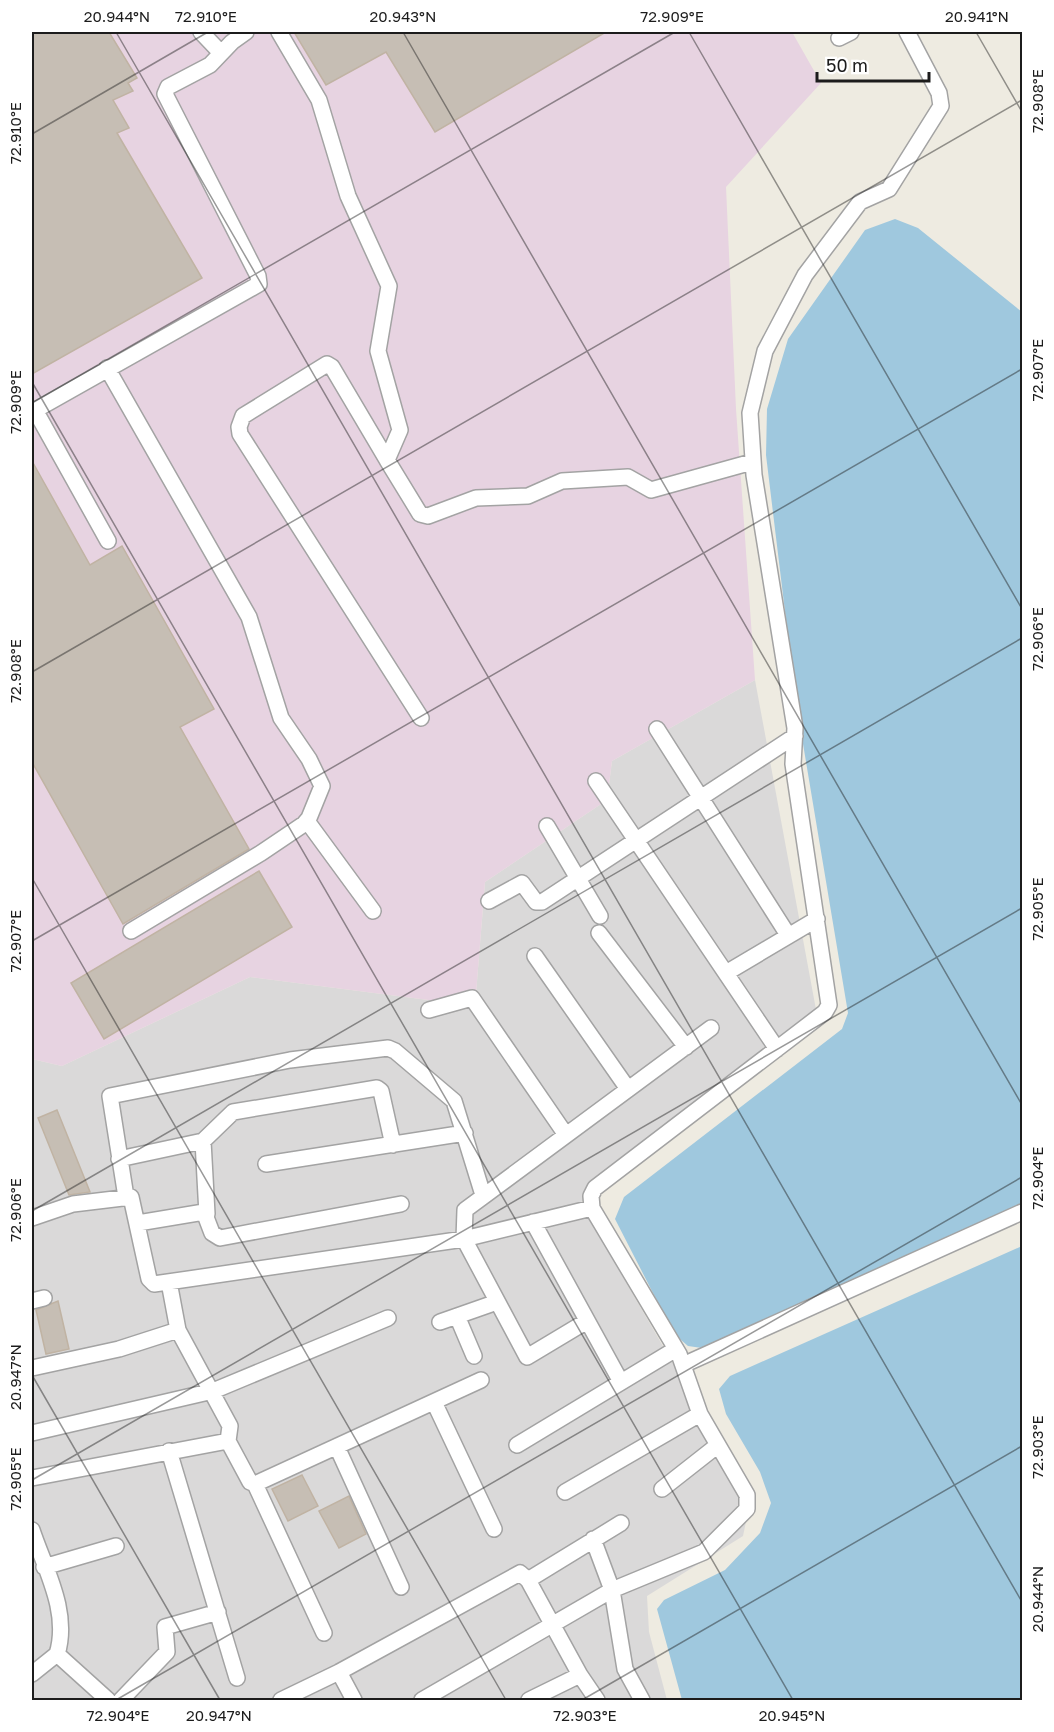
<svg xmlns="http://www.w3.org/2000/svg" width="1054" height="1732" viewBox="0 0 1054 1732" font-family="'Golos Text',sans-serif">
  <style>
    .residential { fill: #dad9d9 }
    .industrial { fill: #e7d3e1 }
    .water { fill: #9fc8de }
    .building { fill: #c6beb4; stroke: #c0b3a3; stroke-width: 1.5 }
    .lines { fill: none; stroke-linecap: round; stroke-linejoin: round }
    .minor-casing { stroke: #a3a3a3; stroke-width: 18 }
    .minor { stroke: #fff; stroke-width: 15 }
    .ticks { fill: none; stroke: #1c1c1c; stroke-width: 1.5; stroke-opacity: 0.45 }
    .neatline { fill: none; stroke: #1c1c1c; stroke-width: 2 }
    .ticks-label { font-size: 15px; text-anchor: middle; fill: #1c1c1c }
  </style>
  <rect width="100%" height="100%" fill="#eeebe1"/>
  <path class="residential" d="M 755,680 L 817,1015 L 580,1203 L 751,1498 L 743,1536 L 647,1596 L 649,1632 L 667,1700 L 32,1700 L 32,1059 L 62,1066 L 250,977 L 475,1006 L 485,882 L 607,800 L 612,761 Z"/>
  <path class="industrial" d="M 32,32 L 792,32 L 821,83 L 726,187 L 736,409 L 755,680 L 612,761 L 607,800 L 485,882 L 475,1006 L 250,977 L 62,1066 L 32,1059 Z"/>
  <path class="water" d="M 895,219 L 918,228 L 1022,312 L 1022,1205 L 702,1348 L 688,1346 L 674,1334 L 615,1219 L 624,1197 L 842,1029 L 848,1013 L 796,702 L 766,455 L 767,409 L 788,339 L 865,230 Z
    M 1022,1246 L 1022,1700 L 682,1700 L 657,1609 L 664,1600 L 725,1570 L 760,1533 L 771,1503 L 760,1472 L 726,1414 L 719,1389 L 730,1376 Z"/>
  <path class="building" d="M 32,32 L 109,32 L 137,78 L 128,83 L 133,91 L 113,100 L 129,128 L 117,133 L 202,278 L 32,374 Z
    M 294,32 L 606,32 L 435,132 L 386,52 L 326,85 Z
    M 32,461 L 90,565 L 122,546 L 214,709 L 180,727 L 249,849 L 123,924 L 32,762 Z
    M 259,871 L 292,927 L 104,1039 L 71,983 Z
    M 57,1110 L 90,1192 L 69,1195 L 38,1118 Z
    M 58,1301 L 69,1349 L 46,1354 L 36,1310 Z
    M 302,1475 L 318,1506 L 288,1521 L 272,1489 Z
    M 349,1496 L 366,1534 L 339,1548 L 319,1511 Z"/>
  <g class="lines">
    <defs>
      <path id="minor" d="M 201,32 L 221,53
        M 279,32 L 319,100 L 348,196 L 389,286 L 378,351 L 400,430 L 387,460 L 420,514 L 428,516 L 476,498 L 528,496 L 562,481 L 628,477 L 651,490 L 752,462
        M 839,38 L 851,32
        M 107,368 L 249,617 L 281,718 L 309,759 L 322,786 L 309,818 L 304,824 L 261,853 L 131,931
        M 35,410 L 108,541
        M 32,412 L 259,284 L 258,276 L 165,94 L 168,87 L 210,65 L 232,42 L 246,32
        M 387,460 L 332,367 L 327,364 L 243,416 L 239,427 L 240,434 L 421,718
        M 657,729 L 788,935
        M 596,781 L 777,1049
        M 307,821 L 373,911
        M 547,826 L 600,916
        M 489,901 L 522,883 L 536,902 L 542,902 L 795,736
        M 599,933 L 686,1047
        M 535,956 L 628,1089
        M 726,973 L 817,919
        M 429,1010 L 472,998 L 566,1135
        M 203,1141 L 207,1214
        M 119,1159 L 203,1141 L 233,1112 L 377,1088 L 381,1091 L 393,1145
        M 266,1164 L 465,1133
        M 126,1197 L 110,1096 L 290,1060 L 388,1048 L 395,1051 L 454,1101 L 483,1195
        M 32,1218 L 73,1204 L 131,1197 L 149,1279 L 154,1284 L 464,1239 L 592,1208
        M 533,1222 L 621,1382
        M 138,1223 L 204,1212 L 212,1233 L 220,1238 L 401,1204
        M 32,1301 L 44,1298
        M 457,1316 L 474,1356
        M 587,1321 L 527,1357 L 464,1239 L 465,1210 L 711,1028
        M 440,1322 L 497,1302
        M 683,1365 L 1022,1212
        M 32,1368 L 119,1349 L 178,1330
        M 434,1402 L 494,1529
        M 32,1433 L 213,1391 L 388,1318
        M 228,1441 L 250,1482 L 255,1484 L 481,1380
        M 517,1445 L 676,1349
        M 337,1447 L 401,1587
        M 169,1451 L 237,1678
        M 32,1478 L 228,1441 L 230,1426 L 178,1330 L 169,1282
        M 255,1484 L 324,1633
        M 662,1489 L 718,1445
        M 565,1492 L 700,1414
        M 32,1530 C 45,1569 70,1612 57,1654 L 32,1674
        M 593,1539 L 612,1590 L 625,1669 L 642,1700
        M 44,1567 L 116,1546
        M 528,1580 L 621,1523
        M 57,1654 L 108,1700
        M 339,1672 L 354,1700
        M 121,1700 L 167,1652 L 165,1627 L 218,1612
        M 281,1700 L 339,1672 L 520,1573 L 528,1580 L 580,1675
        M 422,1700 L 612,1590 L 704,1552 L 747,1509 L 747,1495 L 700,1414 L 679,1354 L 592,1208 L 591,1196 L 595,1188 L 825,1012 L 829,1005 L 793,764 L 795,728 L 754,475 L 750,413 L 765,351 L 805,275 L 860,202 L 889,189 L 941,106 L 939,93 L 907,32
        M 529,1700 L 580,1675 L 597,1700"/>
    </defs>
    <use href="#minor" class="minor-casing"/>
    <use href="#minor" class="minor"/>
  </g>
  <path class="ticks" d="M 116,32 L 1022,1602M 403,32 L 1022,1105M 689,32 L 1022,609M 976,32 L 1022,112M 32,134 L 208,32M 32,382 L 793,1700M 32,403 L 675,32M 32,672 L 1022,100M 32,878 L 506,1700M 32,941 L 1022,369M 32,1211 L 1022,638M 32,1375 L 220,1700M 32,1480 L 1022,908M 116,1700 L 1022,1177M 582,1700 L 1022,1446"/>
  <rect width="1054" height="1732" fill="none" stroke="#ffffff" stroke-width="66"/>
  <path d="M817 72v9h112v-9" fill="none" stroke="#1c1c1c" stroke-width="3"/>
  <text x="826" y="72" font-size="18" fill="#1c1c1c" stroke="#ffffff" stroke-width="4.5" paint-order="stroke">50 m</text>
  <rect x="33" y="33" width="988" height="1666" class="neatline"/>
  <g class="ticks-label">
    <text x="117" y="22">20.944°N</text>
    <text x="206" y="22">72.910°E</text>
    <text x="403" y="22">20.943°N</text>
    <text x="672" y="22">72.909°E</text>
    <text x="977" y="22">20.941°N</text>
    <text transform="translate(1038 101) rotate(-90)" y="5">72.908°E</text>
    <text transform="translate(16 133) rotate(-90)" y="5">72.910°E</text>
    <text transform="translate(1038 370) rotate(-90)" y="5">72.907°E</text>
    <text transform="translate(16 402) rotate(-90)" y="5">72.909°E</text>
    <text transform="translate(1038 639) rotate(-90)" y="5">72.906°E</text>
    <text transform="translate(16 671) rotate(-90)" y="5">72.908°E</text>
    <text transform="translate(1038 909) rotate(-90)" y="5">72.905°E</text>
    <text transform="translate(16 941) rotate(-90)" y="5">72.907°E</text>
    <text transform="translate(1038 1178) rotate(-90)" y="5">72.904°E</text>
    <text transform="translate(16 1210) rotate(-90)" y="5">72.906°E</text>
    <text transform="translate(16 1377) rotate(-90)" y="5">20.947°N</text>
    <text transform="translate(1038 1447) rotate(-90)" y="5">72.903°E</text>
    <text transform="translate(16 1479) rotate(-90)" y="5">72.905°E</text>
    <text transform="translate(1038 1599) rotate(-90)" y="5">20.944°N</text>
    <text x="118" y="1721">72.904°E</text>
    <text x="219" y="1721">20.947°N</text>
    <text x="585" y="1721">72.903°E</text>
    <text x="792" y="1721">20.945°N</text>
  </g>
</svg>
